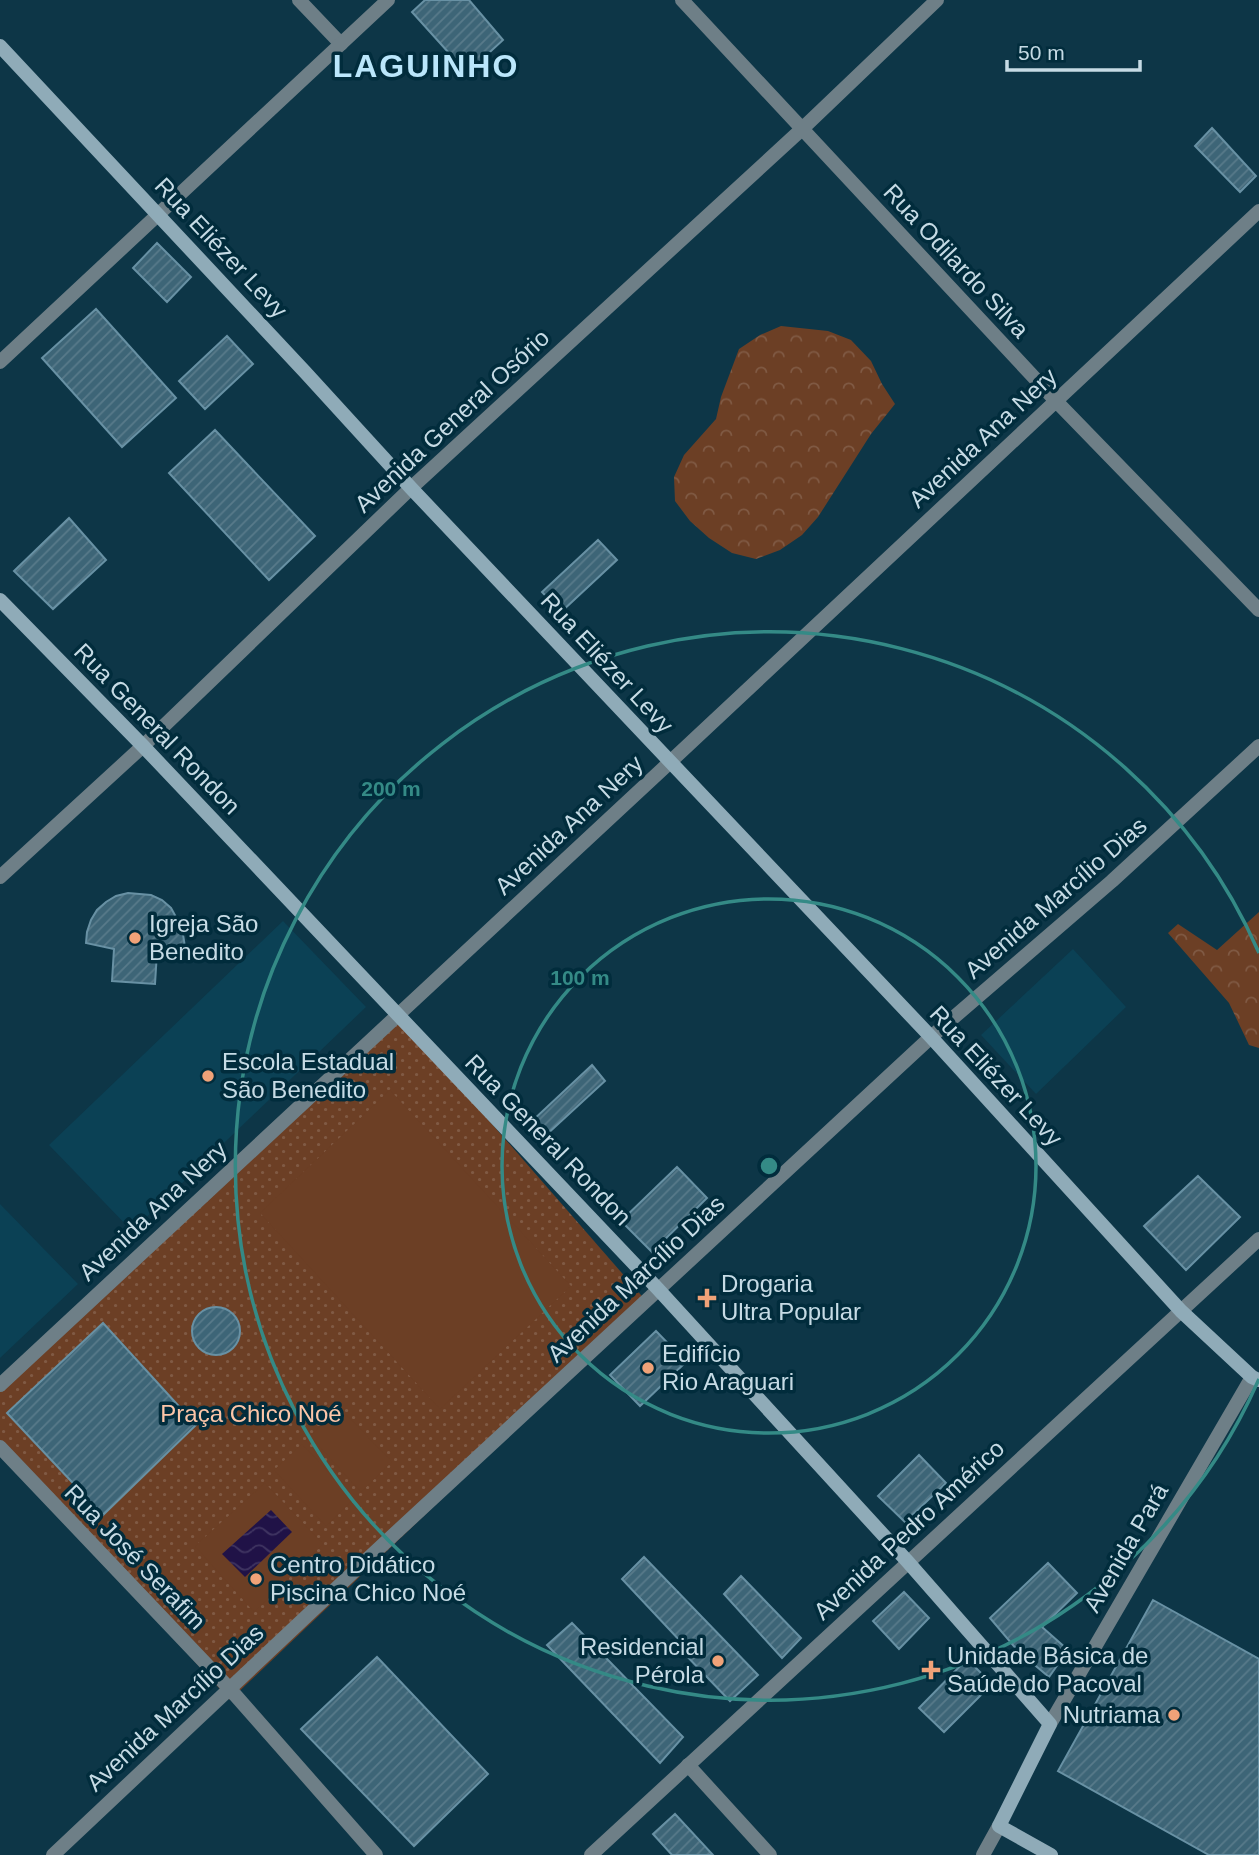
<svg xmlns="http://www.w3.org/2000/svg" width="1259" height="1855" viewBox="0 0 1259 1855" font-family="Helvetica,sans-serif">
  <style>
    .built { fill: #0b4155 }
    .green { fill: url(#green-dots) }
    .forest { fill: url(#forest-crowns) }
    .pitch { fill: #6c3f25 }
    .water { fill: url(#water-waves) }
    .building { fill: url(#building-hatch); stroke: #6891a4; stroke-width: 2 }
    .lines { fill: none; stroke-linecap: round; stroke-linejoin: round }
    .minor { stroke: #6e7f87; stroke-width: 14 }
    .tertiary { stroke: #6e7f87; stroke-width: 14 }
    .secondary { stroke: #8fabb8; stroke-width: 14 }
    .ring { fill: none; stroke: #348a86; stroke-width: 3.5 }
    .poi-dot { fill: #f0a278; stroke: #012c3c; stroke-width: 2.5 }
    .labels { text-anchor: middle; stroke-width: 7; stroke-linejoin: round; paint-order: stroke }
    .street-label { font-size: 24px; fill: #c6dbe5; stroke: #012c3c }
    .poi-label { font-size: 24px; fill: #c6dbe5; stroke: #012c3c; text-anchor: start }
    .park-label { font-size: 24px; fill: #fcc5a8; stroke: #012c3c }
    .district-label { font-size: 32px; font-weight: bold; letter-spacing: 2px; fill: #bae6fb; stroke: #012c3c }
    .centre { fill: #348a86; stroke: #012c3c; stroke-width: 3.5 }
    .ring-label { font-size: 21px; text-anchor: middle; font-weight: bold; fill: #348a86; stroke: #012c3c; stroke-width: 7; stroke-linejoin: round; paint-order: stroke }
  </style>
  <defs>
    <pattern id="green-dots" width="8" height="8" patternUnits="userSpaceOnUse" patternTransform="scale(1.75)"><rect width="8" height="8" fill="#6c3f25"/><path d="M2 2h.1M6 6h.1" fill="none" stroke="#805a44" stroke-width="1.8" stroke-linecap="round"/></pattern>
    <pattern id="forest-crowns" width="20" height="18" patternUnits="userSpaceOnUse" patternTransform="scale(1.75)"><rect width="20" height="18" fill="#6c3f25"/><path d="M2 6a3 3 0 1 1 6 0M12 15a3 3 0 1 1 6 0" fill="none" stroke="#805a44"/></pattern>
    <pattern id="water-waves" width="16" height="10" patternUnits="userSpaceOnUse" patternTransform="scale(1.75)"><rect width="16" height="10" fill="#201247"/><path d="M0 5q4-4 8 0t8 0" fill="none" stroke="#3f3461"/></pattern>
    <pattern id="building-hatch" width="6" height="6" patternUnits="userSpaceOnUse" patternTransform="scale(1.75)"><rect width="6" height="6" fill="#3d6577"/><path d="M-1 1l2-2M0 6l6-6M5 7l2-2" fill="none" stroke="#587a8a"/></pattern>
  </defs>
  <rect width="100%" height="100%" fill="#0d3647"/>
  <path class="built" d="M 283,921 L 366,1007 L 132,1231 L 49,1145 Z
    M 1073,949 L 1126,1007 L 1036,1094 L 981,1035 Z
    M 0,1204 L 78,1284 L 0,1358 Z"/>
  <path class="green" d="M 397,1015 L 648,1303 L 230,1700 L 0,1449 L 0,1385 Z"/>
  <path class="forest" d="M 781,326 L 828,331 L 851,340 L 871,361 L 882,384 L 895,404 L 871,434 L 818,517 L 802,535 L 780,550 L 756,559 L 732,553 L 709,538 L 690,521 L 675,501 L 674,477 L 684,455 L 716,419 L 721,397 L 739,349 L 760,335 Z
    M 1259,912 L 1259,1048 L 1249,1045 L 1229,1003 L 1168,933 L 1178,924 L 1217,950 Z"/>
  <path class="pitch" d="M 390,1090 L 571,1286 L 440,1409 L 260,1213 Z
    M 340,1408 L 392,1462 L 361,1492 L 310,1436 Z
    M 302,1444 L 354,1499 L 326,1526 L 274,1470 Z
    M 265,1483 L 323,1544 L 254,1612 L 195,1546 Z"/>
  <path class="water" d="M 271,1510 L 292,1532 L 245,1577 L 222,1554 Z"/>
  <path class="building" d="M 425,0 L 469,0 L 503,40 L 467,73 L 412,12 Z
    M 1212,128 L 1256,176 L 1240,192 L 1195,146 Z
    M 157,243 L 191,277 L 167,302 L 133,268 Z
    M 96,309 L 176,398 L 122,447 L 42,358 Z
    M 227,336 L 253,364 L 205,409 L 179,381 Z
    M 215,430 L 315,536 L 269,580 L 169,473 Z
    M 69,518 L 106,560 L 53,609 L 14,571 Z
    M 598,540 L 617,560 L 561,612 L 542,592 Z
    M 128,893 L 151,895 L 162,900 L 171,908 L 182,928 L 185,947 L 157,952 L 155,984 L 112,981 L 114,949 L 86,943 L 87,932 L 91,920 L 97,910 L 106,902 L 116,896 Z
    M 592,1065 L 605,1081 L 545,1136 L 532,1121 Z
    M 677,1167 L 707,1198 L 652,1252 L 621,1221 Z
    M 1198,1176 L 1240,1217 L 1186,1270 L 1144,1226 Z
    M192 1331a24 24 0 1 1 48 0a24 24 0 1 1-48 0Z
    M 103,1323 L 196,1425 L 103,1515 L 7,1413 Z
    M 656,1331 L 686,1362 L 640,1406 L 610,1375 Z
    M 919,1455 L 946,1483 L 905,1522 L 878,1496 Z
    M 644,1557 L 758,1675 L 730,1701 L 679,1648 L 683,1644 L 622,1579 Z
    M 1048,1563 L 1077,1593 L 1042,1627 L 1068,1650 L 1049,1677 L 1018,1651 L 990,1618 Z
    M 741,1576 L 801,1638 L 782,1658 L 724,1594 Z
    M 904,1592 L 929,1618 L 899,1649 L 873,1621 Z
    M 1153,1600 L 1259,1659 L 1259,1855 L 1209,1855 L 1058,1771 Z
    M 572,1623 L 683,1737 L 660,1763 L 547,1645 Z
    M 377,1657 L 488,1774 L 414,1846 L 301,1729 Z
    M 967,1659 L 992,1684 L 944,1732 L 919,1708 Z
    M 675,1814 L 713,1855 L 672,1855 L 653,1834 Z"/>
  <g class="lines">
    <path class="minor" d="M 299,0 L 341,44
      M 682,0 L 1056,401 L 1259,610
      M 0,877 L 143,746 L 411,488 L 802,129 L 937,0
      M 0,1385 L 669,763 L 1259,211
      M 0,1447 L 229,1688 L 376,1855
      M 1050,1724 L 1252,1377
      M 688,1765 L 770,1855
      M 53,1855 L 362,1564 L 931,1037 L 1112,881 L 1259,746"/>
    <path class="tertiary" d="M 0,362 L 388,0
      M 591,1855 L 1259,1239
      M 983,1855 L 999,1826"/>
    <path class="secondary" d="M 0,46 L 305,372 L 411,488 L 931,1037 L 1181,1311 L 1252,1377 L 1259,1380
      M 0,600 L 143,746 L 658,1289 L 908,1562 L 1050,1724 L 999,1826 L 1051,1855"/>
  </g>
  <g class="ring">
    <circle cx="769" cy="1166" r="267"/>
    <path d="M1259 1379A534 534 0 1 1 1259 953"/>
  </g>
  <g class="poi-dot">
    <circle cx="135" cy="938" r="7"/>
    <circle cx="208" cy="1076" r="7"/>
    <path d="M703.5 1287.5h7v7h7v7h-7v7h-7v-7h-7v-7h7z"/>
    <circle cx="648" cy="1368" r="7"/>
    <circle cx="256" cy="1579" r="7"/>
    <circle cx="718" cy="1661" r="7"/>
    <path d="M927.5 1659.5h7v7h7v7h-7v7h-7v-7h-7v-7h7z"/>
    <circle cx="1174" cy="1715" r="7"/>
  </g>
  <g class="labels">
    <g class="street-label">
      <text transform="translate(221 248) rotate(47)" y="8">Rua Eliézer Levy</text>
      <text transform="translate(956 261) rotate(47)" y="8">Rua Odilardo Silva</text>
      <text transform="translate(452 421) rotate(-43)" y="8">Avenida General Osório</text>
      <text transform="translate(983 438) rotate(-43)" y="8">Avenida Ana Nery</text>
      <text transform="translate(607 663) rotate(47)" y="8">Rua Eliézer Levy</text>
      <text transform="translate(157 729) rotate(46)" y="8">Rua General Rondon</text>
      <text transform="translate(569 825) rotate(-43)" y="8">Avenida Ana Nery</text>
      <text transform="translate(1056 898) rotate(-41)" y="8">Avenida Marcílio Dias</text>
      <text transform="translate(996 1076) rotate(47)" y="8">Rua Eliézer Levy</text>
      <text transform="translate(548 1140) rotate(46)" y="8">Rua General Rondon</text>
      <text transform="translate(153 1211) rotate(-43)" y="8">Avenida Ana Nery</text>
      <text transform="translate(636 1279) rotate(-43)" y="8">Avenida Marcílio Dias</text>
      <text transform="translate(909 1530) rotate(-43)" y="8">Avenida Pedro Américo</text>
      <text transform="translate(1126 1548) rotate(-60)" y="8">Avenida Pará</text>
      <text transform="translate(135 1557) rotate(46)" y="8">Rua José Serafim</text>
      <text transform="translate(175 1708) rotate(-43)" y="8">Avenida Marcílio Dias</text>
    </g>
    <g class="poi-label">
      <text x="149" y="932">Igreja São<tspan x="149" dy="28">Benedito</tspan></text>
      <text x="222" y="1070">Escola Estadual<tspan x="222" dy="28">São Benedito</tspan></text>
      <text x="721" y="1292">Drogaria<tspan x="721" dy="28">Ultra Popular</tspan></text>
      <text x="662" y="1362">Edifício<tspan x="662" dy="28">Rio Araguari</tspan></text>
      <text x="270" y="1573">Centro Didático<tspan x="270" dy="28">Piscina Chico Noé</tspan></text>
      <text x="704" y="1655" text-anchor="end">Residencial<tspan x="704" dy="28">Pérola</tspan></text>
      <text x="947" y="1664">Unidade Básica de<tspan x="947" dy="28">Saúde do Pacoval</tspan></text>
      <text x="1160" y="1723" text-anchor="end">Nutriama</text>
    </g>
    <g class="park-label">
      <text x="251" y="1422">Praça Chico Noé</text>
    </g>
    <g class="district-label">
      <text x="426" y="77">LAGUINHO</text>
    </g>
  </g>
  <circle cx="769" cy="1166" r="10" class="centre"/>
  <g class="ring-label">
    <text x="391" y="796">200 m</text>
    <text x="580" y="985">100 m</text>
  </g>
  <path d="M1007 60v10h133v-10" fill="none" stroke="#c6dbe5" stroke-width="3.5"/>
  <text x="1018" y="60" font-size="21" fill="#c6dbe5" stroke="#012c3c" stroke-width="5" paint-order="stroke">50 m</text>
</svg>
